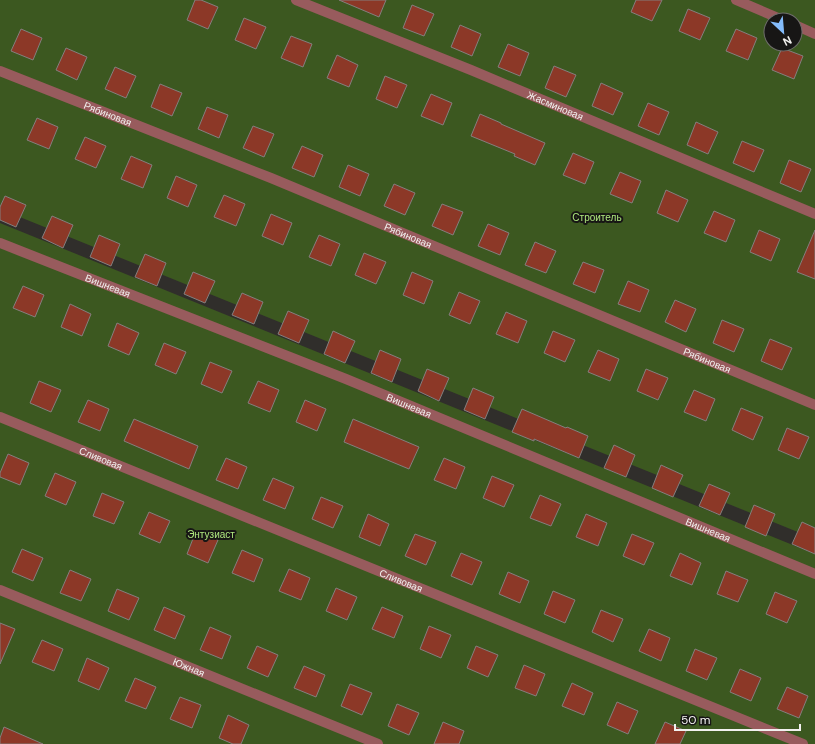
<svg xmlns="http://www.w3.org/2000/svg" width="815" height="744" viewBox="0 0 815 744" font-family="'DM Sans',sans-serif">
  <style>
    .green { fill: #3c5820; fill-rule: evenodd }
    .building { fill: #8c3827; stroke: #847f7e }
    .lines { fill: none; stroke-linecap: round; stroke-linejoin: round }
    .street { stroke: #985b5d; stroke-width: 10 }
    .labels { text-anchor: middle; stroke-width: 4; stroke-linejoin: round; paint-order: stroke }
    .street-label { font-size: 10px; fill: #f2f1ef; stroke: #171615 }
    .park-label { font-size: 10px; fill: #afe77e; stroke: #171615 }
  </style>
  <rect width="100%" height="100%" fill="#302e2b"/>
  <path class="green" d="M 0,0 L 815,0 L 815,539 L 0,209 ZM 771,20 L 795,20 L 795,44 L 771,44 Z
    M 0,223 L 815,554 L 815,744 L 0,744 Z"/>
  <path class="building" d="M 195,0 L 201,0 L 218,7 L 208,29 L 187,20 Z
    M 339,0 L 386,0 L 379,17 Z
    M 636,0 L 662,0 L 652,21 L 631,12 Z
    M 412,5 L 434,14 L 424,36 L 403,28 Z
    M 688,9 L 710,18 L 700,40 L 679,31 Z
    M 244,18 L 266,27 L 256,49 L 235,40 Z
    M 460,25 L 481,34 L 472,56 L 451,47 Z
    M 21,29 L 42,38 L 33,60 L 11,51 Z
    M 736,29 L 757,38 L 748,60 L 726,51 Z
    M 291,36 L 312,44 L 303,67 L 281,58 Z
    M 508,44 L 529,53 L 520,76 L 498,67 Z
    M 66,48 L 87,57 L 77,80 L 56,70 Z
    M 782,48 L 803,56 L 794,79 L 772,70 Z
    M 337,55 L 358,65 L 349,87 L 327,78 Z
    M 554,66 L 576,75 L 566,97 L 545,88 Z
    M 115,67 L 136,76 L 126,98 L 105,89 Z
    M 385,76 L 407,85 L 397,108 L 376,99 Z
    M 601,83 L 623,93 L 613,115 L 592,106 Z
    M 160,84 L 182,93 L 172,116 L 151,107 Z
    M 431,94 L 452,103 L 443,125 L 421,116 Z
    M 648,103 L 669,112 L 659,135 L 638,126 Z
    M 207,107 L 228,115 L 219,138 L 198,129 Z
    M 480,114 L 501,123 L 501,124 L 545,143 L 535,165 L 514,156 L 515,154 L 471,136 Z
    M 37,118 L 58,127 L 49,149 L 27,140 Z
    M 696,122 L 718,132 L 708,154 L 687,145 Z
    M 253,126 L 274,134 L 264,157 L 243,148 Z
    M 85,137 L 106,146 L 96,168 L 75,159 Z
    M 742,141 L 764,150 L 754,172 L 733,163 Z
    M 302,146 L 323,155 L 314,177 L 292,168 Z
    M 573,153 L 594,162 L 585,184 L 563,175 Z
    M 131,156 L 152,165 L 143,188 L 121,179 Z
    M 789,160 L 811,169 L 801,192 L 780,183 Z
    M 348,165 L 369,174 L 360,196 L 339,187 Z
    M 620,172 L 641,181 L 632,203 L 610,194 Z
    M 176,176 L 197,185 L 188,207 L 167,198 Z
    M 394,184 L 415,193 L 405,215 L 384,206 Z
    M 666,190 L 688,200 L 678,222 L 657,213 Z
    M 224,195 L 245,204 L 236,226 L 214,217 Z
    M 5,196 L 26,205 L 16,227 L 0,220 L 0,207 Z
    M 442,204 L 463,212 L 453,235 L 432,226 Z
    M 714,211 L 735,220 L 726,242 L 704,233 Z
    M 271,214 L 292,223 L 283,245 L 262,236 Z
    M 52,216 L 73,225 L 63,248 L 42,238 Z
    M 488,224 L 509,233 L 500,255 L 478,246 Z
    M 759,230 L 780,239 L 771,261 L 750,252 Z
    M 815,230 L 815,279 L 797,272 Z
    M 99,235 L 120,244 L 111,266 L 90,257 Z
    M 319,235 L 340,244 L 331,266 L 309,257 Z
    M 535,242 L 556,251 L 546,273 L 525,265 Z
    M 364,253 L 386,262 L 376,284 L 355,275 Z
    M 145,254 L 166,263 L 157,286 L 135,277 Z
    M 583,262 L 604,270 L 595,293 L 573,284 Z
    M 193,272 L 215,281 L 205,303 L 184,294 Z
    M 412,272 L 433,281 L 424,304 L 403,295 Z
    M 628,281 L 649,290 L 640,312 L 618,304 Z
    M 23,286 L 44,295 L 35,317 L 13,308 Z
    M 459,292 L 480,301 L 470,324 L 449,315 Z
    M 242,293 L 263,302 L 254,324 L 232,315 Z
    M 675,300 L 696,309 L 686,332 L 665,322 Z
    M 70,304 L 91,314 L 82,336 L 61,327 Z
    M 288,311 L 309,320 L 299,343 L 278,334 Z
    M 506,312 L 527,321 L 518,343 L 496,334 Z
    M 722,320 L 744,329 L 734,352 L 713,343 Z
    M 117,323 L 139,333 L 129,355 L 108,346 Z
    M 333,331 L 355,341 L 345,363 L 324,354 Z
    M 553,331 L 575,340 L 565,362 L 544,353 Z
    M 770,339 L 792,348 L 782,370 L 761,361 Z
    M 164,343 L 186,352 L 176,374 L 155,365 Z
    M 380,350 L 401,359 L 392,382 L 371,373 Z
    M 598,350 L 619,359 L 610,381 L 588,372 Z
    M 210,362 L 232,371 L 222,393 L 201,384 Z
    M 427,369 L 449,378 L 439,401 L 418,391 Z
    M 646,369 L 668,378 L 658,400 L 637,391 Z
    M 39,381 L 61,390 L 51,412 L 30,403 Z
    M 258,381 L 279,390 L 270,412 L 248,403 Z
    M 473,388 L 494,397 L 485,419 L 464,410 Z
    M 694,390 L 715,399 L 706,421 L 684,412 Z
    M 88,400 L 109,409 L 100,431 L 78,422 Z
    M 305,400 L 326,409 L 317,431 L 296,422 Z
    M 741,408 L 763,417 L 753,440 L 732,430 Z
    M 522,409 L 566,428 L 567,427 L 588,436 L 579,458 L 534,439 L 534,441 L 512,432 Z
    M 134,419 L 198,446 L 189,469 L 124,441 Z
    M 353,419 L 419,447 L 409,469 L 344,442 Z
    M 787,428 L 809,437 L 799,459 L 778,450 Z
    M 614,445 L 635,455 L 626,477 L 604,468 Z
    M 8,454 L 29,463 L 20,485 L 0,477 L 0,473 Z
    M 226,458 L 247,467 L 238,489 L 216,480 Z
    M 444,458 L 465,467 L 456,489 L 434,480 Z
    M 661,465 L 683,475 L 673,497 L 652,488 Z
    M 55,473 L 76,482 L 66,505 L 45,496 Z
    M 492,476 L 514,485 L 504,507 L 483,498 Z
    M 273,478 L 294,487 L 285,509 L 263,500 Z
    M 709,484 L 730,493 L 720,515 L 699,506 Z
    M 102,493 L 124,502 L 114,524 L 93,516 Z
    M 540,495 L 561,504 L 551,526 L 530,518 Z
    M 321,497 L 343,506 L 333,528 L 312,519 Z
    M 754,505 L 775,514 L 766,536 L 745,527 Z
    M 149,512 L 170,521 L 160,543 L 139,534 Z
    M 368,514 L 389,524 L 380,546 L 359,537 Z
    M 586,514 L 607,523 L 598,546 L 576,537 Z
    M 802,522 L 815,528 L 815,554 L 792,544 Z
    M 196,531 L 218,540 L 208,563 L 187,554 Z
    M 415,534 L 436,542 L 426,565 L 405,556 Z
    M 632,534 L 654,543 L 644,565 L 623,556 Z
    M 22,549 L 43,558 L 33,581 L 12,572 Z
    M 242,550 L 263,559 L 254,582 L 232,573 Z
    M 461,553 L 482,562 L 472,585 L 451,576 Z
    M 680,553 L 701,563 L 692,585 L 670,576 Z
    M 289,569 L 310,578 L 301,600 L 279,591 Z
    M 70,570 L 91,579 L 81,601 L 60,593 Z
    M 726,571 L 748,580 L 738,602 L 717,594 Z
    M 508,572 L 529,581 L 520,603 L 499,594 Z
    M 336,588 L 357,597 L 347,620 L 326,611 Z
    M 117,589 L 139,598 L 129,620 L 108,611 Z
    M 553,591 L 575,600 L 565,623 L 544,614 Z
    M 775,592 L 797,601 L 787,623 L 766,614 Z
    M 164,607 L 185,616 L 175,639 L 154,630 Z
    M 382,607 L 403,616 L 394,638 L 372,629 Z
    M 601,610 L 623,619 L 613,642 L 592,632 Z
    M 0,623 L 15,629 L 0,664 Z
    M 429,626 L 451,635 L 441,658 L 420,649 Z
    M 210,627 L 231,636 L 222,659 L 200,650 Z
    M 649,629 L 670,638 L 661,661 L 639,651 Z
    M 42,640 L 63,649 L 54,671 L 32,662 Z
    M 257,646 L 278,655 L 268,677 L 247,668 Z
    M 476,646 L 498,655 L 488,677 L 467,668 Z
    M 695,649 L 717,658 L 707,680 L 686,671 Z
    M 87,658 L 109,668 L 99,690 L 78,681 Z
    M 524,665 L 545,674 L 536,696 L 515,688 Z
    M 304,666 L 325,675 L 316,697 L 294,688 Z
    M 740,669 L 761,678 L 751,701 L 730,692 Z
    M 135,678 L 156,687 L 146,709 L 125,701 Z
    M 572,683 L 593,693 L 584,715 L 562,706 Z
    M 350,684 L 372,693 L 362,715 L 341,706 Z
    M 787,687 L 808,696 L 799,718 L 777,709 Z
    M 180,697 L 201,705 L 192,728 L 170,719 Z
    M 617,702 L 638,711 L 628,734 L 607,725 Z
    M 397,704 L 419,713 L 409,735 L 388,726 Z
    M 228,715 L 249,725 L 241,744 L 233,744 L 219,738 Z
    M 443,722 L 464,731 L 459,744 L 434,744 Z
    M 665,722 L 686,731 L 680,744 L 655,744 Z
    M 4,727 L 43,744 L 0,744 L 0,738 Z"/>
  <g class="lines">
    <g class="street">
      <path id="s1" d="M 296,0 L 471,70 L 815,214"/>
      <path d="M 736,0 L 783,20"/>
      <path d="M 795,25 L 815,34"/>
      <path id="s2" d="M 0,71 L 271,178 L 815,405"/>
      <path id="s3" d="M 0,243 L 346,379 L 815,574"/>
      <path id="s4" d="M 0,417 L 803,744"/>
      <path id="s5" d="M 0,590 L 378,744"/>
    </g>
  </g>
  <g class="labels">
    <g class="street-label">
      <text dy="4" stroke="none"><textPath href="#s1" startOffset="280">Жасминовая</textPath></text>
      <text dy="4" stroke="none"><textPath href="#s2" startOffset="116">Рябиновая</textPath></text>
      <text dy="4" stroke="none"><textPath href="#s2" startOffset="440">Рябиновая</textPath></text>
      <text dy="4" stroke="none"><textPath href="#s3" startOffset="116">Вишневая</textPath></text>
      <text dy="4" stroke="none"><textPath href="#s2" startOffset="764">Рябиновая</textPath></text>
      <text dy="4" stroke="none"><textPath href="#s3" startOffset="440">Вишневая</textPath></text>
      <text dy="4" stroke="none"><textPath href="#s4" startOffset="109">Сливовая</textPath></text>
      <text dy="4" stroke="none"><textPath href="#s3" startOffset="764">Вишневая</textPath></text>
      <text dy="4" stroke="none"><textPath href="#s4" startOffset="433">Сливовая</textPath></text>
      <text dy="4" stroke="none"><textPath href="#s5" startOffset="204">Южная</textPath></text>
    </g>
    <g class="park-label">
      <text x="597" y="221">Строитель</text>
      <text x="211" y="538">Энтузиаст</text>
    </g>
  </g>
  <g transform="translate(783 32) rotate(154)"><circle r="19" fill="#171615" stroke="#6f6e6c"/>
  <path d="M0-3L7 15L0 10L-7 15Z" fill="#84bcfb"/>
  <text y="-6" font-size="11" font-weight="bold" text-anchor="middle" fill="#f2f1ef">N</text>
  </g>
  <path d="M675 724v6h125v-6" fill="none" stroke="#f2f1ef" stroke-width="2"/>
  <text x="681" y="724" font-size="12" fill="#f2f1ef" stroke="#171615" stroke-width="3" paint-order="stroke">50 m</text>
</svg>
